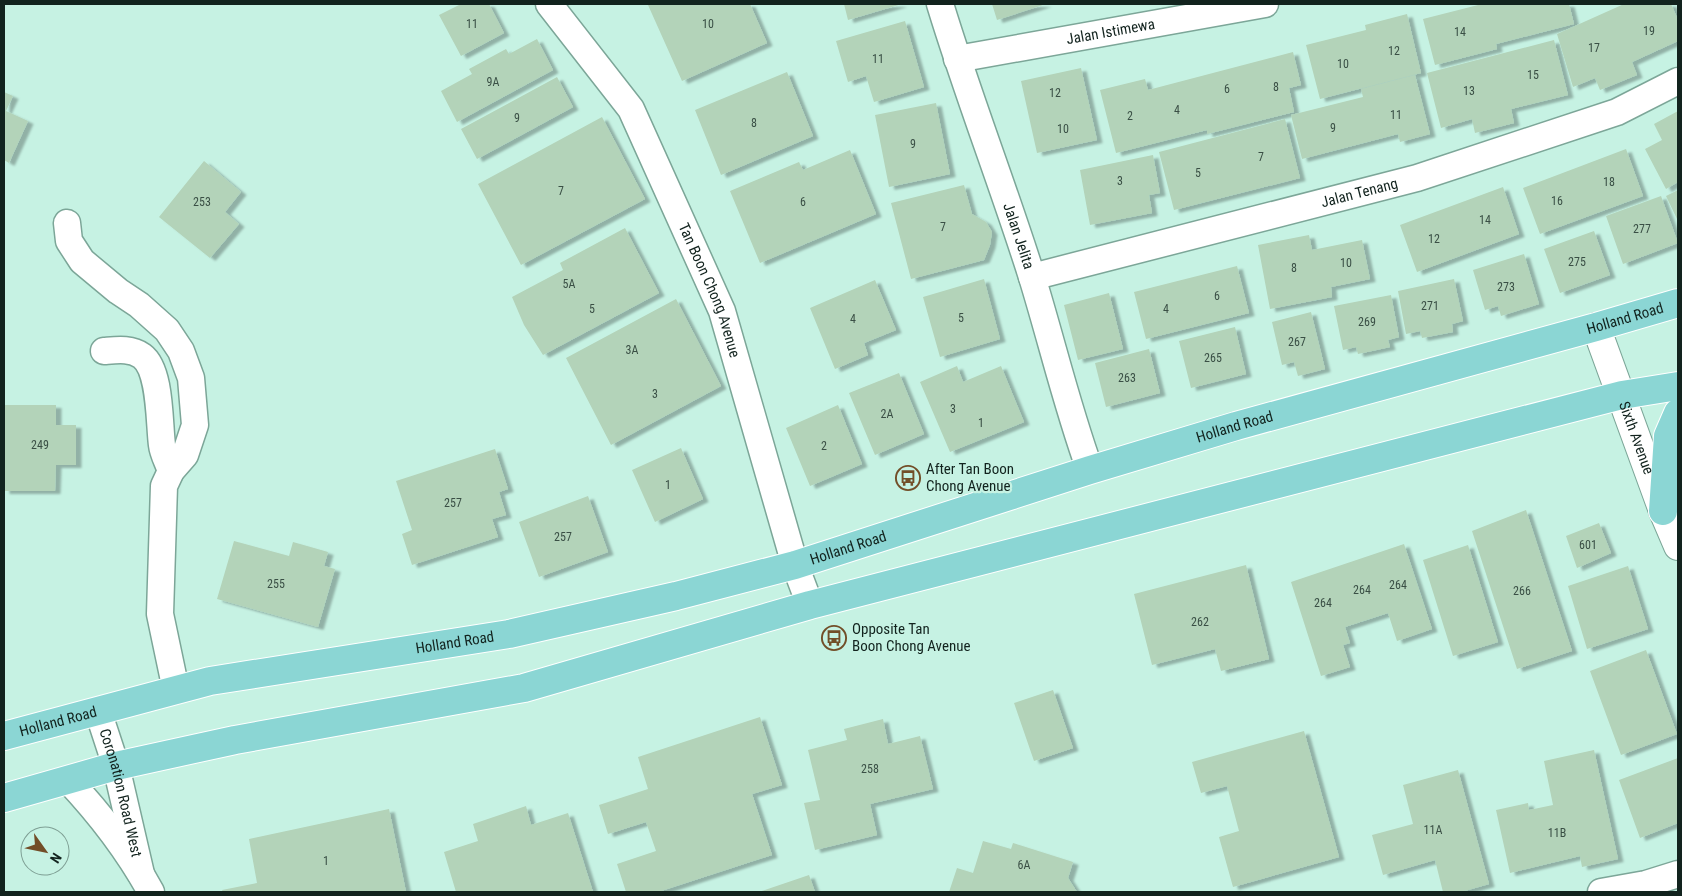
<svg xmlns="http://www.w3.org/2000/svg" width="1682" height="896" viewBox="0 0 1682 896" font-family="'Roboto Condensed',sans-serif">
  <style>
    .building { fill: #b3d3b9; filter: url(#shadow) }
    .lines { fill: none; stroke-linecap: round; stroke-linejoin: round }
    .minor-casing { stroke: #7ca698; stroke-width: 29 }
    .secondary-casing { stroke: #7ca698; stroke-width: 30 }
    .primary-casing { stroke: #fff; stroke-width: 30 }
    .minor { stroke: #fff; stroke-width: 26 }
    .secondary { stroke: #fff; stroke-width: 28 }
    .primary { stroke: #8bd6d4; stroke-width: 28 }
    .labels { text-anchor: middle; stroke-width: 4.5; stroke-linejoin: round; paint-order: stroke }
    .number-label { font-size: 12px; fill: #3a4f45 }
    .street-label { font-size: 15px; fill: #12231e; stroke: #c6f2e3 }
    .poi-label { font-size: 15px; fill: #12231e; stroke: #c6f2e3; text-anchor: start }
  </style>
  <defs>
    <filter id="shadow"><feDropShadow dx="5.5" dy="3" stdDeviation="1" flood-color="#0004"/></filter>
  </defs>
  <rect width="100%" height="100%" fill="#c6f2e3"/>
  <path class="building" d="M 461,4 L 489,4 L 504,33 L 461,56 L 439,15 Z
    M 651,4 L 750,4 L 767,43 L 682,81 L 648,5 Z
    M 844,4 L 902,4 L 848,20 Z
    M 992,4 L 1046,4 L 997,20 Z
    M 1482,4 L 1569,4 L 1574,24 L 1496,44 L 1497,49 L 1435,65 L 1423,19 Z
    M 1624,4 L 1671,4 L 1678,20 L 1678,41 L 1632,62 L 1637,75 L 1600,90 L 1595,78 L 1573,87 L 1557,34 Z
    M 1407,14 L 1421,73 L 1320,99 L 1306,45 L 1366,30 L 1365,25 Z
    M 905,21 L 924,87 L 874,102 L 866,76 L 848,82 L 836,41 Z
    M 537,39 L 553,70 L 457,122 L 441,91 L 472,74 L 469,69 L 506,49 L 509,54 Z
    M 1554,40 L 1568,95 L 1511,109 L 1514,123 L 1475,133 L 1472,119 L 1441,128 L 1427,73 Z
    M 1293,52 L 1301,85 L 1289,88 L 1294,112 L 1207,134 L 1207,130 L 1116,153 L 1100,90 L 1145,79 L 1148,90 Z
    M 1081,68 L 1097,140 L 1037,153 L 1021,81 Z
    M 787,72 L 813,136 L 721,175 L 695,110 Z
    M 1415,75 L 1430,134 L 1400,142 L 1398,134 L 1302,159 L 1291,115 L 1363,97 L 1361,89 Z
    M 557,77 L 573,107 L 477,159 L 461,129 Z
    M 4,92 L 13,96 L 6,111 L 28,121 L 9,163 L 4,160 Z
    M 936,103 L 950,174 L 889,187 L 875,115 Z
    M 1678,111 L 1678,182 L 1666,189 L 1645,149 L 1662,140 L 1654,124 Z
    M 602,117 L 645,199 L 521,265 L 478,184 Z
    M 1285,119 L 1300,178 L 1174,210 L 1159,152 Z
    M 1626,149 L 1643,196 L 1540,234 L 1523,188 Z
    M 850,150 L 876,214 L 760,263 L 730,191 L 799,162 L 803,170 Z
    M 1153,155 L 1160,193 L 1149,195 L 1152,213 L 1090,225 L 1080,170 Z
    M 204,161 L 241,192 L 225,212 L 239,224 L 210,258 L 159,217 Z
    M 964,185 L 972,214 L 986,222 L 992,232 L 990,245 L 984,260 L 911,279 L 891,203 Z
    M 1503,187 L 1519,234 L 1417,272 L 1400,225 Z
    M 1678,190 L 1678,221 L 1666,196 Z
    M 1661,196 L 1678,243 L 1623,264 L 1606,216 Z
    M 625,228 L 659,293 L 543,355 L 524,325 L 512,297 L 563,270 L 560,263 Z
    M 1594,231 L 1610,275 L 1560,293 L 1544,249 Z
    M 1309,235 L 1312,250 L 1362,240 L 1370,279 L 1331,287 L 1332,297 L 1270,309 L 1258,245 Z
    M 1524,254 L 1539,304 L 1501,316 L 1498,306 L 1485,310 L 1473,270 Z
    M 1237,266 L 1249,313 L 1146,339 L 1134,292 Z
    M 984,279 L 1000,339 L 940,357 L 923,297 Z
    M 1454,279 L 1463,321 L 1452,324 L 1453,332 L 1422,338 L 1420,331 L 1406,334 L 1398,291 Z
    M 875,280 L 896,330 L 864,343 L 868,355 L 835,369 L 810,308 Z
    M 1109,293 L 1123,349 L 1078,360 L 1064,305 Z
    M 1391,295 L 1399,337 L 1388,340 L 1390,347 L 1358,354 L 1356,347 L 1343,350 L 1334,306 Z
    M 676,299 L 721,386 L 611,445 L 566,358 Z
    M 1311,312 L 1325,369 L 1298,376 L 1294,362 L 1282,365 L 1272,322 Z
    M 1235,327 L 1246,374 L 1191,388 L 1179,341 Z
    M 1149,349 L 1160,393 L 1106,407 L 1095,363 Z
    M 957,366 L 963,382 L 1001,366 L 1024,422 L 950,452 L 920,382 Z
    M 899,373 L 924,434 L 875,455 L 849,393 Z
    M 4,405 L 56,405 L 56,425 L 76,425 L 76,465 L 56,465 L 55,491 L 4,491 Z
    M 838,405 L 862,464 L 810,486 L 786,428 Z
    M 681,448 L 703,499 L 655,522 L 632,470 Z
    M 495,449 L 508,489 L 499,492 L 506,515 L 492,519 L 498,537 L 412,565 L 402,534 L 412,530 L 396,481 Z
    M 588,496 L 608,552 L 539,577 L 519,522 Z
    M 1526,510 L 1572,651 L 1517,669 L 1472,531 Z
    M 1599,523 L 1611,553 L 1577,568 L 1566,536 Z
    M 234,541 L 289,556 L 293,542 L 328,552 L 324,566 L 335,569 L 318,627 L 217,599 Z
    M 1404,544 L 1432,629 L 1397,641 L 1388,613 L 1345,627 L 1350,643 L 1343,645 L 1350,667 L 1321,676 L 1291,582 Z
    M 1468,545 L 1498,642 L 1453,656 L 1423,560 Z
    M 1246,565 L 1269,659 L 1221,671 L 1215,649 L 1152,665 L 1134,594 Z
    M 1628,566 L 1648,629 L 1587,649 L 1568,586 Z
    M 1646,650 L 1677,734 L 1621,755 L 1590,671 Z
    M 1053,690 L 1073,748 L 1034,761 L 1014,703 Z
    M 760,717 L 782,785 L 752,794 L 772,855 L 658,892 L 626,892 L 617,864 L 656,851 L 646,822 L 608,834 L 599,805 L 648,789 L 638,757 Z
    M 883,719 L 888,744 L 920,736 L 933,789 L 870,804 L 877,835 L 815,850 L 804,803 L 820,800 L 808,750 L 847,740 L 844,729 Z
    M 1304,731 L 1339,857 L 1233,887 L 1219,837 L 1239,831 L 1227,786 L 1201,793 L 1192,762 Z
    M 1594,750 L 1618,859 L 1582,867 L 1580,856 L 1510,873 L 1496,810 L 1528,803 L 1529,810 L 1553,805 L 1544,761 Z
    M 1678,758 L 1678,823 L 1640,838 L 1619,780 Z
    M 1458,770 L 1489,884 L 1461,892 L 1443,892 L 1435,860 L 1383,875 L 1372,835 L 1413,824 L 1403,785 Z
    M 526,806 L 531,825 L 568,813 L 593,892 L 456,892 L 444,852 L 478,841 L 473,824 Z
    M 389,809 L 406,892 L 223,892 L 222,890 L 257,883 L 249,839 Z
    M 983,841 L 1011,849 L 1013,843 L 1073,862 L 1068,878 L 1077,892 L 949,892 L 957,868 L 973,873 Z
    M 809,875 L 815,892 L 759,892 Z"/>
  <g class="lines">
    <defs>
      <g id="minor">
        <path id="s1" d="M 549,4 L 631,109 L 722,311 L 795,565 L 810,605"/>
        <path id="s2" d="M 940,4 C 968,96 1003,185 1032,277 C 1052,342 1067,407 1090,470"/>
        <path id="s3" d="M 957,59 L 1265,4"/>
        <path d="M 67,223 L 69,241 L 82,261 L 118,291 L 139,305 L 167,330 L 181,351 L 191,378 L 195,425 L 185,455 L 171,471 L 164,486 L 160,614 L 176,690"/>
        <path id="s4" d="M 1032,277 L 1417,178 L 1617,112 L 1678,81"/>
        <path d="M 104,351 C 117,350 131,348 142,356 C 161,370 159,423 162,445 C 163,454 168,462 171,471"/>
        <path id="s5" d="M 98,711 L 116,766 L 141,874"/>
        <path d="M 68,780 C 100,814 129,852 151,892"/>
        <path d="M 1601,892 L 1646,884 L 1678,874"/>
      </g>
      <g id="secondary">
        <path id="s6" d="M 1596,327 L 1663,511 L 1678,546"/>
      </g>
      <g id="primary">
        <path d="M 1663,511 L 1668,436 L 1678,413"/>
        <path id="s7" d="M 4,736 L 210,681 L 509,634 L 676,596 L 795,565 L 1090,470 L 1236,426 L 1596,327 L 1678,303"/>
        <path d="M 4,798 L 116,766 L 235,740 L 524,688 L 810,605 L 1622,395 L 1678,386"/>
      </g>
    </defs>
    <use href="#minor" class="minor-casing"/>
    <use href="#secondary" class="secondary-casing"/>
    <use href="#primary" class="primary-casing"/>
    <use href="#minor" class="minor"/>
    <use href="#secondary" class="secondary"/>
    <use href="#primary" class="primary"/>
  </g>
  <defs>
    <symbol id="bus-ring" viewBox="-11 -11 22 22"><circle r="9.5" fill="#c6f2e3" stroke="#724e28" stroke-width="1.5"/><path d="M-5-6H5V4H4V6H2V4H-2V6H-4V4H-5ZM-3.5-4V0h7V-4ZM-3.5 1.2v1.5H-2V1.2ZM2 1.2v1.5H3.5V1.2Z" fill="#724e28"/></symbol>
  </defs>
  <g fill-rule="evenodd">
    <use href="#bus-ring" x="894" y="464" width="28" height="28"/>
    <use href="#bus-ring" x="820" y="624" width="28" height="28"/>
  </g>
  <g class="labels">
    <g class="number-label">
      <text x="472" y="28">11</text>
      <text x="708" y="28">10</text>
      <text x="1649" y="35">19</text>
      <text x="1460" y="36">14</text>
      <text x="1594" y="52">17</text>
      <text x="1394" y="55">12</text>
      <text x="878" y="63">11</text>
      <text x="1343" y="68">10</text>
      <text x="1533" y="79">15</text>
      <text x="493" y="86">9A</text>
      <text x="1276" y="91">8</text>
      <text x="1227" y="93">6</text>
      <text x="1469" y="95">13</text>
      <text x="1055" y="97">12</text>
      <text x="1177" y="114">4</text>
      <text x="1396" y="119">11</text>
      <text x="1130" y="120">2</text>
      <text x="517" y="122">9</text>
      <text x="754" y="127">8</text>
      <text x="1333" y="132">9</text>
      <text x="1063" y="133">10</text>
      <text x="913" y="148">9</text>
      <text x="1261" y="161">7</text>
      <text x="1198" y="177">5</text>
      <text x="1120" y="185">3</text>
      <text x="1609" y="186">18</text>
      <text x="561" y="195">7</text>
      <text x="1557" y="205">16</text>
      <text x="202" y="206">253</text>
      <text x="803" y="206">6</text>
      <text x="1485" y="224">14</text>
      <text x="943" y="231">7</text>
      <text x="1642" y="233">277</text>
      <text x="1434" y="243">12</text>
      <text x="1577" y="266">275</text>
      <text x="1346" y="267">10</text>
      <text x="1294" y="272">8</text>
      <text x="569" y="288">5A</text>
      <text x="1506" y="291">273</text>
      <text x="1217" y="300">6</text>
      <text x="1430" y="310">271</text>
      <text x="592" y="313">5</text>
      <text x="1166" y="313">4</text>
      <text x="961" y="322">5</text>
      <text x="853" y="323">4</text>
      <text x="1367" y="326">269</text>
      <text x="1297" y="346">267</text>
      <text x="632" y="354">3A</text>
      <text x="1213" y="362">265</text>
      <text x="1127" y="382">263</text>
      <text x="655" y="398">3</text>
      <text x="953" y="413">3</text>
      <text x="887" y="418">2A</text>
      <text x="981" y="427">1</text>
      <text x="40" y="449">249</text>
      <text x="824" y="450">2</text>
      <text x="668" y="489">1</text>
      <text x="453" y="507">257</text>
      <text x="563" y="541">257</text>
      <text x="1588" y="549">601</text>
      <text x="276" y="588">255</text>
      <text x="1398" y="589">264</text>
      <text x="1362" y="594">264</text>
      <text x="1522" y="595">266</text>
      <text x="1323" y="607">264</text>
      <text x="1200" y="626">262</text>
      <text x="870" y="773">258</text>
      <text x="1433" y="834">11A</text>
      <text x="1557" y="837">11B</text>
      <text x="326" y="865">1</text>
      <text x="1024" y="869">6A</text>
    </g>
    <g class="street-label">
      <text dy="5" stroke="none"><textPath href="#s3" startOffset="156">Jalan Istimewa</textPath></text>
      <text dy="5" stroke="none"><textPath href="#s4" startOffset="338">Jalan Tenang</textPath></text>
      <text dy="5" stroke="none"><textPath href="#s2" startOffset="245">Jalan Jelita</textPath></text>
      <text dy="5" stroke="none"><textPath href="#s1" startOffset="331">Tan Boon Chong Avenue</textPath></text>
      <text dy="5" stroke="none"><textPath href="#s7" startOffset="1676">Holland Road</textPath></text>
      <text dy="5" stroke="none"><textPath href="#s7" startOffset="1271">Holland Road</textPath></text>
      <text dy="5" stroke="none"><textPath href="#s6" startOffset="118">Sixth Avenue</textPath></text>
      <text dy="5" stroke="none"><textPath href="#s7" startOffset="866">Holland Road</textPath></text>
      <text dy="5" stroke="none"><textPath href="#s7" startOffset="461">Holland Road</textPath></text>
      <text dy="5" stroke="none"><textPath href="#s7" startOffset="56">Holland Road</textPath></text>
      <text dy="5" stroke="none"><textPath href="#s5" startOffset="85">Coronation Road West</textPath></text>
    </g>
    <g class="poi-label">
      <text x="926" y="474">After Tan Boon<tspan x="926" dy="17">Chong Avenue</tspan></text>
      <text x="852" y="634">Opposite Tan<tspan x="852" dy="17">Boon Chong Avenue</tspan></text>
    </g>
  </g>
  <rect width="1682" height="896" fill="none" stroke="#12231e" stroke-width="10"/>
  <g transform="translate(45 851) rotate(123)"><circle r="24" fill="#c6f2e3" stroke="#7e9f94"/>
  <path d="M0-4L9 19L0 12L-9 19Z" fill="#724e28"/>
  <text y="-8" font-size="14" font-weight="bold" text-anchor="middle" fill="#12231e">N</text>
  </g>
</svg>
